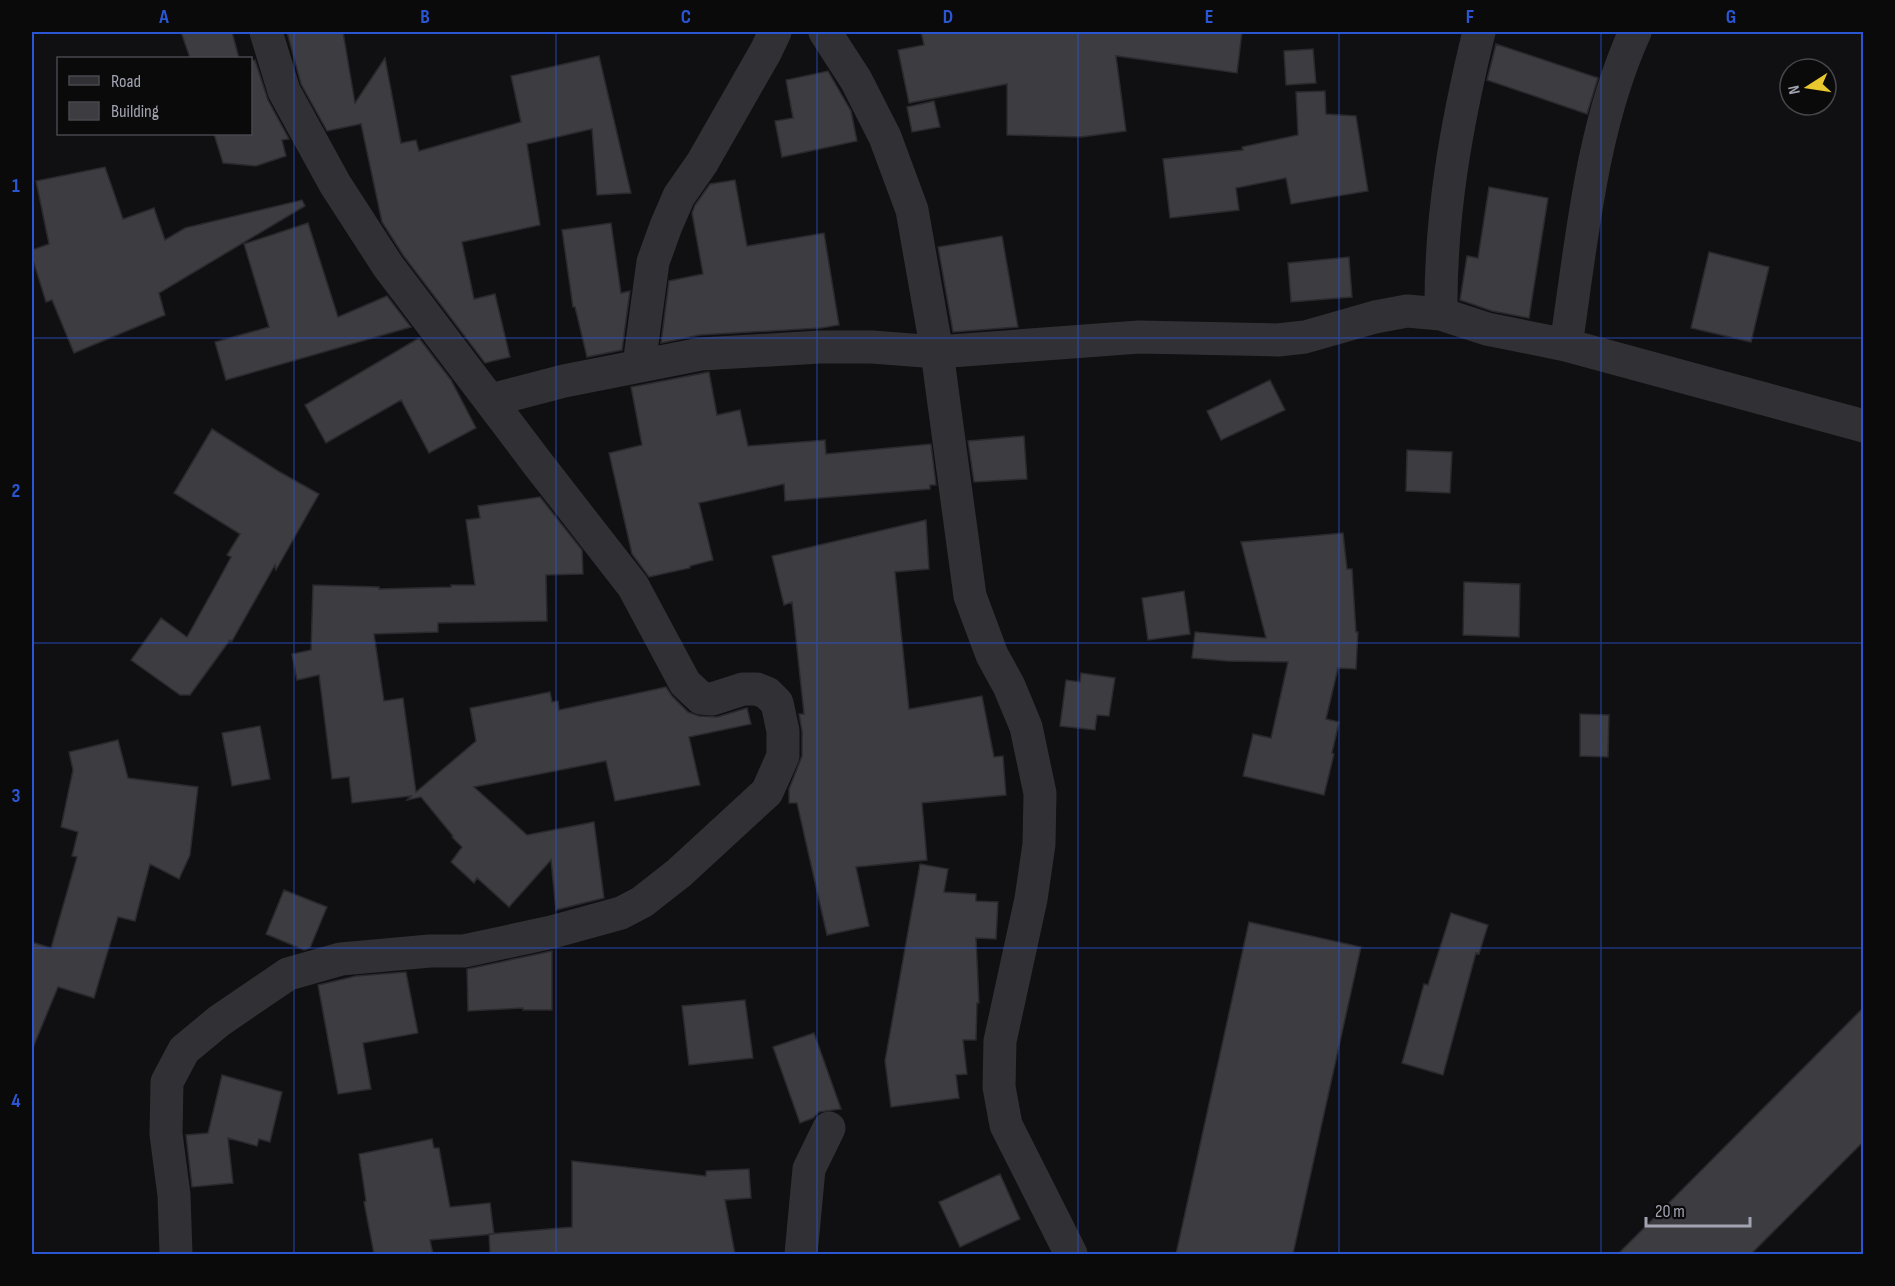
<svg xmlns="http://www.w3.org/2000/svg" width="1895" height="1286" viewBox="0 0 1895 1286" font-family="'Sofia Sans Condensed',sans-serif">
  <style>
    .building { fill: #3c3c41; stroke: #2a292d; stroke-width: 1.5 }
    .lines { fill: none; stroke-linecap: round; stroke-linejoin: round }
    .minor { stroke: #313135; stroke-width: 33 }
    .grid { fill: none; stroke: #2a56d4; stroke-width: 1.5; stroke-opacity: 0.55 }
    .neatline { fill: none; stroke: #2a56d4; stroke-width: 2 }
    .grid-label { font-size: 20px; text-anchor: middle; font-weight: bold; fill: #2a56d4 }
  </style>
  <rect width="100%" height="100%" fill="#100f11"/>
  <path class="building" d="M 181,32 L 232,32 L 239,58 L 190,58 Z
    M 287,32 L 343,32 L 355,103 L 385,58 L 401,143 L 416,140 L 419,151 L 521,122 L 511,76 L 599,56 L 631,193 L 597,195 L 592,129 L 527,144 L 540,225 L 462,242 L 474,299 L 495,294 L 510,357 L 485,363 L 403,255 L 382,222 L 361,124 L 327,131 L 301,84 Z
    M 921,32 L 1242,32 L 1237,73 L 1116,56 L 1126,131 L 1081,137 L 1007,135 L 1007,84 L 909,103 L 898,50 L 924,45 Z
    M 1496,44 L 1598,78 L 1587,114 L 1487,80 Z
    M 1313,49 L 1316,83 L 1286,85 L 1284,51 Z
    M 255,60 L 268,100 L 289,139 L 282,140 L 286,156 L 256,166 L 223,163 L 214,134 L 250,134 L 250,61 Z
    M 828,71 L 851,111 L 857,141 L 782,157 L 775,121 L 793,118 L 786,80 Z
    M 1325,91 L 1326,114 L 1356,116 L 1368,191 L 1291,204 L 1286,178 L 1236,188 L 1239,210 L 1170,218 L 1163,159 L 1243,150 L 1242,147 L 1298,135 L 1296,92 Z
    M 934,101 L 940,127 L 912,132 L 907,107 Z
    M 105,167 L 123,219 L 154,208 L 165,240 L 185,228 L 302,200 L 305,206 L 159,293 L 165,315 L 74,353 L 52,300 L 46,302 L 32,257 L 32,250 L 49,244 L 36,181 Z
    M 735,180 L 747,246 L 824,233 L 839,325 L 821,328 L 700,335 L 661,343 L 669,281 L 703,274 L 692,213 L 695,205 L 710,184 Z
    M 1489,187 L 1548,198 L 1529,318 L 1492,311 L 1460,300 L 1467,256 L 1478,258 Z
    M 308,223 L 338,317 L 387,296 L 411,327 L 226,380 L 215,342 L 269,327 L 244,244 Z
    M 611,223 L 621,293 L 630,291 L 622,350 L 587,357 L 575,307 L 573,307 L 562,230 Z
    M 1002,236 L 1018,327 L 953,332 L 938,247 Z
    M 1709,252 L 1769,267 L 1751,342 L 1691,328 Z
    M 1349,257 L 1352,297 L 1291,302 L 1288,263 Z
    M 419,338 L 451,380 L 476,428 L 429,453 L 401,400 L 326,443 L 305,405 Z
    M 709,372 L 717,415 L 740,410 L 748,446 L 825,440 L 826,454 L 931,444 L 936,485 L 930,485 L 930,489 L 785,501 L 784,484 L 699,503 L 713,560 L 690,566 L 690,568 L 649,577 L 632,554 L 609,453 L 642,445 L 631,387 Z
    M 1270,380 L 1285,410 L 1221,440 L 1207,411 Z
    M 212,429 L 278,471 L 319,494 L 276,570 L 275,565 L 232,641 L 230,640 L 190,695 L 180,695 L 131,660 L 161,618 L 187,637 L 217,583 L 231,557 L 227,555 L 240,534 L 174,493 Z
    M 1024,436 L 1027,479 L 974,482 L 968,441 Z
    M 1407,450 L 1452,452 L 1450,493 L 1406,491 Z
    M 540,497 L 582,550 L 583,574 L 546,575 L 547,621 L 438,623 L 438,632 L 374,634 L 384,701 L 403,698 L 416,792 L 476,741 L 470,708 L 550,692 L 552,702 L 558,701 L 559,710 L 666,687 L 672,696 L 688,712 L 699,716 L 717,717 L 747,708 L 751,724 L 689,737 L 700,785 L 615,801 L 606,761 L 474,787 L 527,835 L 594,822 L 604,898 L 556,910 L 551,860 L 509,907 L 477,878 L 474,883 L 451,862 L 462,847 L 452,837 L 453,836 L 421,797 L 407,800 L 411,796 L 352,803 L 349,777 L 332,779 L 319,675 L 297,680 L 292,654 L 311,650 L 313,585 L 379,587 L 379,589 L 451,587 L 451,585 L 475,585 L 466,520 L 480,518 L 478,506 Z
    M 926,520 L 929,569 L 895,572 L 909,709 L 982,696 L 994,757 L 1003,756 L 1006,795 L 922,803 L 927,860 L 856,867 L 869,926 L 827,935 L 797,803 L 789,803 L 789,789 L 802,756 L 802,731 L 799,714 L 804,714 L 792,602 L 784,605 L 772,556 Z
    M 1343,533 L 1347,569 L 1352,569 L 1356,632 L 1358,632 L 1356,669 L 1338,668 L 1326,719 L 1339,722 L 1332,753 L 1334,754 L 1324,795 L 1243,776 L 1253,734 L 1271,738 L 1288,662 L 1227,661 L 1192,658 L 1195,632 L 1266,638 L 1241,542 Z
    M 1464,582 L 1520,584 L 1519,637 L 1463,635 Z
    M 1184,591 L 1190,634 L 1148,640 L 1142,598 Z
    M 1081,673 L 1115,678 L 1109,716 L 1097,715 L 1095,730 L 1060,726 L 1066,680 L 1080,682 Z
    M 1580,714 L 1609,715 L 1608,757 L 1580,756 Z
    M 260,726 L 270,779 L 232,786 L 222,733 Z
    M 118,740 L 128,778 L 198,787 L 190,855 L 179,879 L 150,864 L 135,921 L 118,917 L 94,998 L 58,987 L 32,1050 L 32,942 L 51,948 L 77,857 L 72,856 L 78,832 L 61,827 L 73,770 L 69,752 Z
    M 920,864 L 948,869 L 944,892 L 976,894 L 976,901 L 998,902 L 996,939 L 976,938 L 979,1003 L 977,1003 L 976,1040 L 963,1040 L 967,1074 L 956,1075 L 959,1098 L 891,1107 L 885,1061 Z
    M 284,890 L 327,907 L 310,948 L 304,950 L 266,934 Z
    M 1451,913 L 1488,925 L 1479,954 L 1476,953 L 1443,1075 L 1402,1063 L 1424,984 L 1428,985 Z
    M 1249,922 L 1361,947 L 1293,1254 L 1176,1254 Z
    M 552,951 L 552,1010 L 523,1010 L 523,1008 L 468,1011 L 467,969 Z
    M 406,972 L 418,1033 L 363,1043 L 371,1089 L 338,1094 L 318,985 L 356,976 Z
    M 745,1000 L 753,1058 L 689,1065 L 682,1006 Z
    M 1863,1008 L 1863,1142 L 1751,1254 L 1618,1254 Z
    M 814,1033 L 841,1109 L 819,1112 L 813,1118 L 800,1123 L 773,1047 Z
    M 222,1075 L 282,1092 L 270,1142 L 259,1139 L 257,1146 L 228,1138 L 233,1183 L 192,1187 L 186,1135 L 208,1133 Z
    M 432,1139 L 434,1148 L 439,1148 L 450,1207 L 490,1203 L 494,1234 L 430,1240 L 433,1254 L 374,1254 L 364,1202 L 366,1201 L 359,1154 Z
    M 572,1161 L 706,1176 L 706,1171 L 749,1169 L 751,1198 L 725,1200 L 735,1254 L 490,1254 L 489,1234 L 572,1227 Z
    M 1000,1174 L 1020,1219 L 960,1247 L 939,1202 Z"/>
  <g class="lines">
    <path class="minor" d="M 825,32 L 856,80 L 885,137 L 912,210 L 937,352 L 970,596 L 992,655 L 1009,686 L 1026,727 L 1040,793 L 1039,844 L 1031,899 L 1000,1041 L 999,1087 L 1006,1125 L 1071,1254
      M 1441,314 C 1440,216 1456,126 1479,32
      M 1566,345 C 1582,240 1591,129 1635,32
      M 639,365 L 653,262 L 666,226 L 679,196 L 702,163 L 766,51 L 775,32
      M 491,400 L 564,381 L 701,354 L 820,347 L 872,347 L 937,352 L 1139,337 L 1278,340 L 1305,337 L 1375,317 L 1407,311 L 1441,314 L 1487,329 L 1566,345 L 1864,426
      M 176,1254 L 174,1195 L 166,1134 L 167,1082 L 184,1050 L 219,1021 L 288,974 L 341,959 L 430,951 L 464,951 L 552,932 L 621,913 L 642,902 L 679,873 L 767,792 L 783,756 L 783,731 L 777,703 L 767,693 L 757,689 L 743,689 L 712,699 L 701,698 L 685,683 L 633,586 L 538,464 L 388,266 L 335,184 L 284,91 L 266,32
      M 801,1254 L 809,1169 L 829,1128"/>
  </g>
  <path class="grid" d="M 294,32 L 294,1254M 556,32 L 556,1254M 817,32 L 817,1254M 1078,32 L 1078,1254M 1339,32 L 1339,1254M 1601,32 L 1601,1254M 32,338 L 1864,338M 32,643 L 1864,643M 32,948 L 1864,948"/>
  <rect width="1895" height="1286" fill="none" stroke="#0b0a0b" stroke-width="66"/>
  <rect x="57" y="57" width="195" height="78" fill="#0b0a0b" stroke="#47474d" stroke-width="1.5"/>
  <rect x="69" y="76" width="30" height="9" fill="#313135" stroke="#47474d" stroke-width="1.5"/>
  <text x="111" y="87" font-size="18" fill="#a1a3b1">Road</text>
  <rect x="69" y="102" width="30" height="18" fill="#3c3c41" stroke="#47474d" stroke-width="1.5"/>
  <text x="111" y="117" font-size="18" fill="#a1a3b1">Building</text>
  <g transform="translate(1808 87) rotate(258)"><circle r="28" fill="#0b0a0b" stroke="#47474d" stroke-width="1.5"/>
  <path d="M0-4.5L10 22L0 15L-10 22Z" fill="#e8c72f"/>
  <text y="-9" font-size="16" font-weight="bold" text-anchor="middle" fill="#a1a3b1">N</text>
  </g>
  <path d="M1646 1217v9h104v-9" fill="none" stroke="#a1a3b1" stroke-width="3"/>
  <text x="1655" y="1217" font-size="18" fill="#a1a3b1" stroke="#0b0a0b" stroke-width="4.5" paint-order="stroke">20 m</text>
  <rect x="33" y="33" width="1829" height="1220" class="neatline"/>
  <g class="grid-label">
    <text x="164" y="23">A</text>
    <text x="425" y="23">B</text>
    <text x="686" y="23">C</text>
    <text x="948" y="23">D</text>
    <text x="1209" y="23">E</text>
    <text x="1470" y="23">F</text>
    <text x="1731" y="23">G</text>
    <text x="16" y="192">1</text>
    <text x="16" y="497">2</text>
    <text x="16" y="802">3</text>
    <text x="16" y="1107">4</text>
  </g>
</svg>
